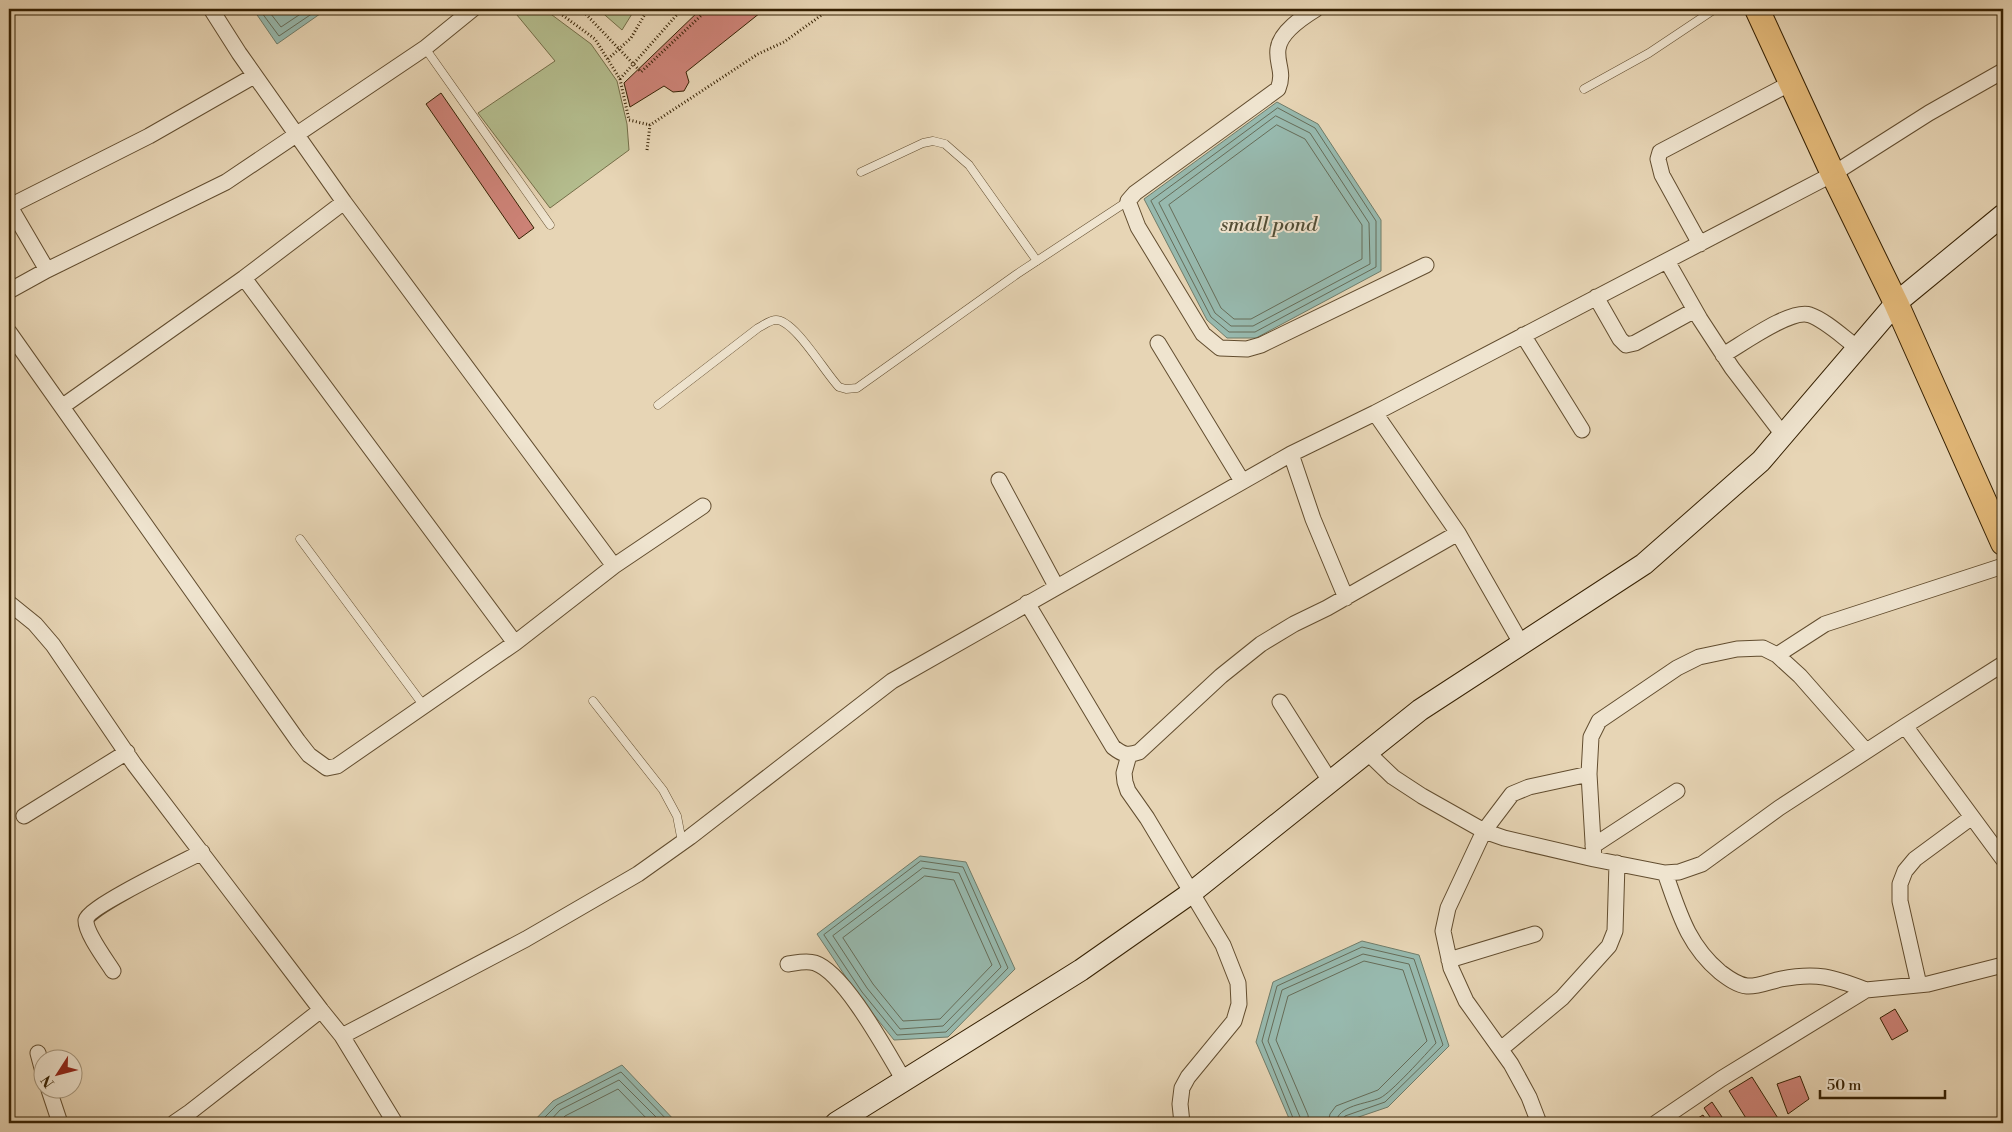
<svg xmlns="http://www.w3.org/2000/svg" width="2012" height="1132" viewBox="0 0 2012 1132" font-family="'Libre Bodoni',serif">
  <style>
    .green { fill: #b4bd8e; stroke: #746e48 }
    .water { fill: #97b9ae; stroke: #707c69 }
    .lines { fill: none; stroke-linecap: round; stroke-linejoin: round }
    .shore { stroke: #666c58; stroke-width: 1 }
    .building { fill: #ce8378; stroke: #352002 }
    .lane-casing { stroke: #624d2f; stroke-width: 9 }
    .street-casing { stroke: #624d2f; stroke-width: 17 }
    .secondary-casing { stroke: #352002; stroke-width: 23 }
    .primary-casing { stroke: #352002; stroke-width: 26 }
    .path { stroke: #352002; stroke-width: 3; stroke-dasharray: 1 2.5; stroke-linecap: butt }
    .lane { stroke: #efe4cf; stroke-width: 8 }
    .street { stroke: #efe4cf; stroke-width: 15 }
    .secondary { stroke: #efe4cf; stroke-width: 21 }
    .primary { stroke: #e4ba7a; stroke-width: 24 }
    .labels { text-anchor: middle; stroke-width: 4; stroke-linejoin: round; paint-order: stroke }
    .water-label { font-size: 20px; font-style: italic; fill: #524e36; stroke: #efe4cf }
  </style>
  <rect width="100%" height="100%" fill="#e7d5b5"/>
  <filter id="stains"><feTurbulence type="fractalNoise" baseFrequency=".004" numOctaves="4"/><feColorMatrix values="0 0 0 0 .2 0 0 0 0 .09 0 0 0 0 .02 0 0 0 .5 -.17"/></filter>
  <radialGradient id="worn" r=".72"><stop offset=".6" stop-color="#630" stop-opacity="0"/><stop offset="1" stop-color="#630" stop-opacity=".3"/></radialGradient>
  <path class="green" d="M 512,9 L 544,9 L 591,44 L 617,81 L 627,124 L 629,150 L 550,208 L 478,113 L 555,61 Z
    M 598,9 L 635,9 L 622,30 Z"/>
  <path class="water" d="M 253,9 L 327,9 L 277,44 Z
    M 1277,102 L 1318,124 L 1381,220 L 1381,271 L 1256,338 L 1227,338 L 1207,320 L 1144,199 Z
    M 920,856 L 966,862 L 1015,969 L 948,1037 L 894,1040 L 858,995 L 817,934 Z
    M 1362,941 L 1419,955 L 1449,1046 L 1388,1107 L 1341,1123 L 1291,1123 L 1256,1042 L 1273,982 Z
    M 622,1065 L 677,1123 L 532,1123 L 553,1101 Z"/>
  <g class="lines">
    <path class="shore" d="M 259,9 L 279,36 L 319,9
      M 267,9 L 281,27 L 308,9
      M 1278,108 L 1315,128 L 1376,221 L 1376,267 L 1255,332 L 1229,332 L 1211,317 L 1151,201 Z
      M 1276,116 L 1310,133 L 1369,223 L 1370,264 L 1253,326 L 1231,326 L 1215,313 L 1159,203 Z
      M 1277,125 L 1305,139 L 1362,225 L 1362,259 L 1251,319 L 1234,319 L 1221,308 L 1169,205 Z
      M 921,861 L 963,867 L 1008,968 L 946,1032 L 897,1035 L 862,992 L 824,935 Z
      M 923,868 L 959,873 L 1001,967 L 943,1026 L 900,1029 L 867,988 L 833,936 Z
      M 925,876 L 954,880 L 992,965 L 940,1019 L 903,1021 L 873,984 L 843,938 Z
      M 539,1123 L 557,1105 L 621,1072 L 670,1123
      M 548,1123 L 560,1110 L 619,1080 L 662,1123
      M 558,1123 L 565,1116 L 618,1089 L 651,1123
      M 1295,1123 L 1262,1041 L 1277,986 L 1362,947 L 1414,959 L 1443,1045 L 1385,1102 L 1345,1116 L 1342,1123
      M 1301,1123 L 1300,1117 L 1268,1041 L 1282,990 L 1363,954 L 1409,964 L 1436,1043 C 1426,1054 1391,1093 1380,1098 C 1367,1104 1337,1105 1336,1123
      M 1309,1123 L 1308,1115 L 1276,1040 L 1288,996 L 1364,961 L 1403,970 L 1427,1041 L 1378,1090 L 1336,1106 L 1330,1114 L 1328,1123"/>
  </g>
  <path class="building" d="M 701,9 L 765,9 L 686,72 L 689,82 L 684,91 L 673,92 L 664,86 L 630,107 L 624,83 Z
    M 441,93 L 534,228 L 519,239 L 426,104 Z
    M 1895,1009 L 1908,1031 L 1892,1040 L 1880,1018 Z
    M 1800,1076 L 1809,1099 L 1788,1114 L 1777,1084 Z
    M 1752,1077 L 1781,1123 L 1749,1123 L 1729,1091 Z
    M 1712,1102 L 1724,1120 L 1719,1123 L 1714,1123 L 1704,1108 Z
    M 1703,1115 L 1708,1123 L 1695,1123 L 1693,1121 Z"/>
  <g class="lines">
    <defs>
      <path id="lane" d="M 425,48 L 550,225
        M 1584,89 L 1649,53 L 1715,9
        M 861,172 L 923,143 L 933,141 L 945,144 L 969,165 L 1037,261
        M 658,405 L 758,328 C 764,325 770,320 776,320 C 795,320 825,373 839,387 L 846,389 L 857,388 L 1017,274 L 1128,201
        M 300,539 L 424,706
        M 593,701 L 663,790 L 677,816 L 682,842"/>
      <path id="street" d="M 211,9 L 239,53 L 344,202 L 614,566
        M 1316,9 C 1303,17 1280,32 1278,49 C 1276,64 1285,72 1278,89 L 1135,193 L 1128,201 L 1138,227 L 1203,334 L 1220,348 L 1247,349 L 1261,345 L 1426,265
        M 9,205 L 47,270
        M 10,206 L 149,136 L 254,76
        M 1700,244 L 1662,175 L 1658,159 L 1660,152 L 1791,83
        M 1667,261 L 1700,319 L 1732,368 L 1784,436
        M 244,278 L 515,643
        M 9,291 L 47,270 L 226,182 L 425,48 L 473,9
        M 1596,297 L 1620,339 L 1626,345 L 1635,343 L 1695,310
        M 9,332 L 298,741 L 309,755 L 327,768 L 337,766 L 515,643 L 614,566 L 703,506
        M 1523,335 L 1582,430
        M 1158,343 L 1242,481
        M 1723,355 C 1741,345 1791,308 1810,315 C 1825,320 1844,338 1858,348
        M 63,406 L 244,278 L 344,202
        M 1375,413 L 1458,533 L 1521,643
        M 1291,454 L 1313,519 L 1346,598
        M 999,480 L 1056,586
        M 9,603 L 35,624 L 53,645 L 134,764 L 321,1010 L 342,1036 L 395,1123
        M 1027,603 L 1113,747 C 1123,755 1128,756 1139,752 L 1221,676 L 1261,644 L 1294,624 L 1327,608 L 1458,533
        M 1777,655 L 1825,624 L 2003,566
        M 1280,702 L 1330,781
        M 1905,726 L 2003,859
        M 1367,752 L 1393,777 L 1422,796 L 1484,831 L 1504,838 L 1594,859 L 1665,873 L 1679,872 L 1702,864 L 1779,808 L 1905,726 L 2003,664
        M 1129,755 L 1124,773 L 1125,782 L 1128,791 L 1147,818 L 1223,945 L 1238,983 L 1239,1004 L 1234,1021 L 1188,1077 L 1182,1088 L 1180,1104 L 1182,1123
        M 24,816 L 127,752
        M 1593,846 L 1677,791
        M 1594,859 L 1589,774 L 1591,737 L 1599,721 L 1677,668 L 1699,657 L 1737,649 L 1763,648 L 1777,655 L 1800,676 L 1866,751
        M 1665,873 C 1679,912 1687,944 1720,972 C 1728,978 1737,985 1747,986 C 1757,987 1771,981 1781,979 C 1817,972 1832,977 1866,990
        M 1449,960 L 1535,934
        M 788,964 C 796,963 806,960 815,963 C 845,973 888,1054 905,1082
        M 113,971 C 106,960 85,932 86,920 C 88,907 185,861 202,852
        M 1919,985 L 1900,901 L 1900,884 L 1905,871 L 1915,859 L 1972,817
        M 342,1036 L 526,939 L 638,874 L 690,837 L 892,681 L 1291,454 L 1375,413 L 1833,174 L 1929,113 L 2003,71
        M 1501,1049 L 1562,998 L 1609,946 L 1615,931 L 1617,863
        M 38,1053 L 42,1068
        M 49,1090 L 60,1123
        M 174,1123 L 190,1112 L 321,1010
        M 1539,1123 L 1529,1097 L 1511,1064 L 1466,1001 L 1451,968 L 1443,931 L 1448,908 L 1484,831 L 1512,794 L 1529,787 L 1589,774
        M 1656,1123 L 1721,1079 L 1866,990 L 1928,984 L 2003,965"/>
      <path id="secondary" d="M 836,1123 L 1081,970 L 1191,893 L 1420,710 L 1644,564 L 1761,461 L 1896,303 L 2003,215"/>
      <path id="primary" d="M 1757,9 L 1833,174 L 1896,303 L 2003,543"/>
    </defs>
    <use href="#lane" class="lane-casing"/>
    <use href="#street" class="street-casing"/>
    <use href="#secondary" class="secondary-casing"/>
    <use href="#primary" class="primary-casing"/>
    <path class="path" d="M 554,9 L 595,39 L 620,79 L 682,9
      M 581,9 L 641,72 L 708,9
      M 608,59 L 631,38 L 648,9
      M 620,79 L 629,120 L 650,125
      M 647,150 L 650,125 L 758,54 L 784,42 L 830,9"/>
    <use href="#lane" class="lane"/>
    <use href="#street" class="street"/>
    <use href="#secondary" class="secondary"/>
    <use href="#primary" class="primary"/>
  </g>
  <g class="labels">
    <g class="water-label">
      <text x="1269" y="231">small pond</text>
    </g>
  </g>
  <rect width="2012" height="1132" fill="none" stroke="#e7d5b5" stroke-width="30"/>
  <rect x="10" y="10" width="1992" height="1112" fill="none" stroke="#352002" stroke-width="2.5"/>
  <rect x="15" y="15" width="1982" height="1102" fill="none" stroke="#352002"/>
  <g transform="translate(58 1074) rotate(234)"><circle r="24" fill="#efe4cf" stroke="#a5967d"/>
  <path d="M0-4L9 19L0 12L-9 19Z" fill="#8f2418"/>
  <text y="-8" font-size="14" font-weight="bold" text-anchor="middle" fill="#352002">N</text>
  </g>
  <path d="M1820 1090v8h125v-8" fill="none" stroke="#352002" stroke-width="2.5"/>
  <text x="1827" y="1090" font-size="15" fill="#352002" stroke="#efe4cf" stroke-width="4" paint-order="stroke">50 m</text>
  <rect width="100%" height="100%" filter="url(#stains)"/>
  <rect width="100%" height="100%" fill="url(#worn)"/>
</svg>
